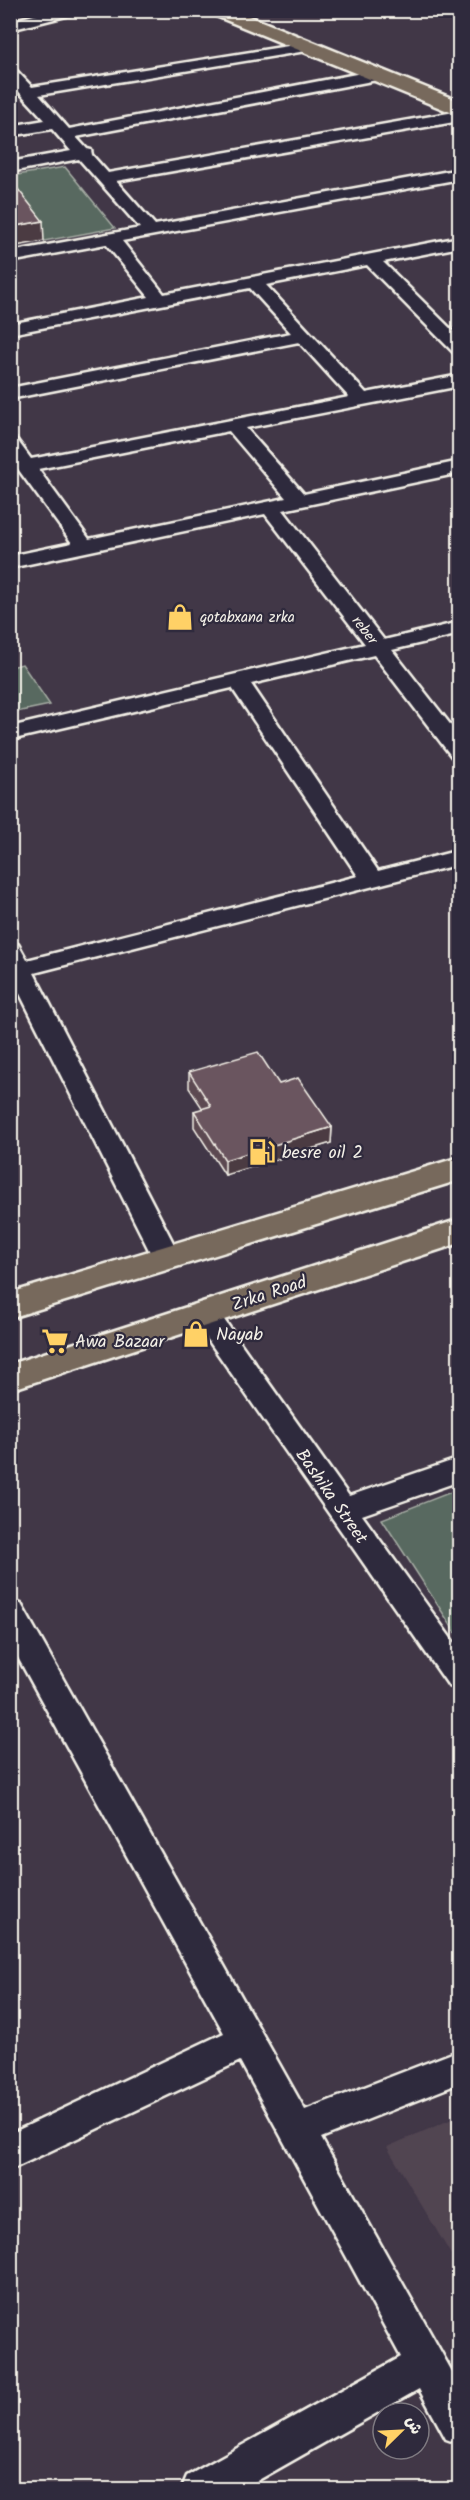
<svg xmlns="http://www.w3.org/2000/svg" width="470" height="2500" viewBox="0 0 470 2500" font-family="Kalam,'Playpen Sans Arabic',sans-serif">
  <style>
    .built { fill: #514451 }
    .green { fill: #596960; stroke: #a6ada4; stroke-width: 1.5 }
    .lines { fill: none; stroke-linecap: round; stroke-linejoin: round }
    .street-casing { stroke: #f4f1e8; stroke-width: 5 }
    .primary-casing { stroke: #f4f1e8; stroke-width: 5 }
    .street { fill: #2f2a3d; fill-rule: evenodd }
    .primary { fill: #77695c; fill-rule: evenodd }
    .wall { fill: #5c4851; stroke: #f4f1e8; stroke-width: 1.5 }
    .shaded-wall { fill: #4b3b42; stroke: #f4f1e8; stroke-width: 1.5 }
    .building { fill: #6b545e; stroke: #f4f1e8; stroke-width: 1.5 }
    .labels { text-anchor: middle; stroke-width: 4.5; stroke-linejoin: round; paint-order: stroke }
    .far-poi-label { font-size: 15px; fill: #f4f1e8; stroke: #2f2a3d; text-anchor: start }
    .far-street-label { font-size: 15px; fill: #f4f1e8; stroke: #2f2a3d }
    .poi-label { font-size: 18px; fill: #f4f1e8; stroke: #2f2a3d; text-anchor: start }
    .street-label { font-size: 18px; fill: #f4f1e8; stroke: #2f2a3d }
  </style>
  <rect width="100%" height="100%" fill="#413747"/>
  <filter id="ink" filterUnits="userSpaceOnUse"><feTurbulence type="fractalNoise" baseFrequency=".0167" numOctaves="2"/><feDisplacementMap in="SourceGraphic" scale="12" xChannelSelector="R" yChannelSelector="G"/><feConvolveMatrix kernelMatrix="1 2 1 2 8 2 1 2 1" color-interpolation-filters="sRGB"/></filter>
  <g filter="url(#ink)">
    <path class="built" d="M 459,2116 L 459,2268 L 387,2147 Z"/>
    <path class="green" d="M 65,167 L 115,228 L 44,241 L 11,197 L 11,176 Z
      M 22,664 L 50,705 L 11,713 L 11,667 Z
      M 459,1489 L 459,1638 L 382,1519 Z"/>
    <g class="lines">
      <defs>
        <path id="street" d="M 54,10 L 80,10 L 78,13 L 10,30 L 10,21 Z
          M 307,43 L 314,47 L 312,50 L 39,95 L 69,129 L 377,70 L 385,75 L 377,80 L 76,137 L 87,149 L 91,150 L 92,155 L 108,173 L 460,111 L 460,121 L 116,181 L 155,225 L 460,169 L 460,179 L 122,241 L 164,294 L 460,237 L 460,247 L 383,262 L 460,338 L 460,354 L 454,353 L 367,265 L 266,285 L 366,393 L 460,375 L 460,386 L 246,428 L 304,494 L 460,461 L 460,473 L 283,510 L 384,640 L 460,622 L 460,634 L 392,650 L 460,737 L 460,758 L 452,757 L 374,655 L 251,684 L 378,871 L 460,850 L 460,864 L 34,973 L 181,1258 L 177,1265 L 167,1268 L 157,1265 L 153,1258 L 10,974 L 10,941 L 18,944 L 27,960 L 358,876 L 232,688 L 10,740 L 10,727 L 365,644 L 265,514 L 10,568 L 10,556 L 72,543 L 10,458 L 10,438 L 17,440 L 31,459 L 349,397 L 299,342 L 10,399 L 10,388 L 291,333 L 250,288 L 10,334 L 10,324 L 149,297 L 106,244 L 10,262 L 10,252 L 140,228 L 79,159 L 10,172 L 10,162 L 71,151 L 52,129 L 10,136 L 10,126 L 45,120 L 10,82 L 10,68 L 15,69 L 32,87 ZM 229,431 L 286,498 L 89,539 L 38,469 Z
          M 205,1304 L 215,1307 L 349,1496 L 460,1458 L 460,1481 L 362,1515 L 460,1651 L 460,1690 L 449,1686 L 195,1321 L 191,1314 L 195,1307 Z
          M 10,1601 L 21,1604 L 305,2110 L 460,2050 L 460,2083 L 321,2138 L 460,2386 L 460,2444 L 446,2439 L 419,2389 L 241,2490 L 181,2490 L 187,2476 L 401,2357 L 240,2061 L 10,2170 L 10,2134 L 224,2033 L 10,1643 Z"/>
        <path id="primary" d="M 209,10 L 234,10 L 449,97 L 460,102 L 460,116 L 211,14 Z
          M 460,1157 L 460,1180 L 10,1318 L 10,1293 Z
          M 460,1219 L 460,1243 L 10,1390 L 10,1364 Z"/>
      </defs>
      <use href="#street" class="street-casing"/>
      <use href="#primary" class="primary-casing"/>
      <use href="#street" class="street"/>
      <use href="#primary" class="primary"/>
    </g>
    <path class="wall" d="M 189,1072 L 279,1084 L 332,1127 L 331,1143 L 225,1175 L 194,1127 L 194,1111 L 203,1109 L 189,1088 Z"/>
    <path class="shaded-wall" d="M 43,221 L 44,241 L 10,247 L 10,227 Z
      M 332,1127 L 331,1143 L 225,1175 L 225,1160 Z"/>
    <path class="building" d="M 10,179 L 43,221 L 10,227 Z
      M 258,1052 L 279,1084 L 298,1078 L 332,1127 L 225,1160 L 194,1111 L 211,1106 L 189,1072 Z"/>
  </g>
  <defs>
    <symbol id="shop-bare" viewBox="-9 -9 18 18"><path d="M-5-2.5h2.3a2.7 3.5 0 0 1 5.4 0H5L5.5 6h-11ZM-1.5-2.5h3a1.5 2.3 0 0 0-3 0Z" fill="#ffd166" stroke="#2f2a3d" stroke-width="2.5" paint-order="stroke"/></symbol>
    <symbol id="fuel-bare" viewBox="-9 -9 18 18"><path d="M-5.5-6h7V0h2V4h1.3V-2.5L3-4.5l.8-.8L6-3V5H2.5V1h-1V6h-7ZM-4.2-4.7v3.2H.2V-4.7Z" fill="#ffd166" stroke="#2f2a3d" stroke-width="2.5" paint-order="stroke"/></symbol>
    <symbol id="supermarket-bare" viewBox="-9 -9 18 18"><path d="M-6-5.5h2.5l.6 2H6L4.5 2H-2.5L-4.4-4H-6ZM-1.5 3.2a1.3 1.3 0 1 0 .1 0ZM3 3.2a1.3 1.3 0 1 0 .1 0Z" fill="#ffd166" stroke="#2f2a3d" stroke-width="2.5" paint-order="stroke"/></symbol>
  </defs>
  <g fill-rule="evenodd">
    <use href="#shop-bare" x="161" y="598" width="38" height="38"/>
    <use href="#fuel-bare" x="243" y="1133" width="38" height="38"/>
    <use href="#shop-bare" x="177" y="1315" width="38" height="38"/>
    <use href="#supermarket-bare" x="36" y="1322" width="38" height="38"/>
  </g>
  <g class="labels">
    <g class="far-poi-label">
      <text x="200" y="622">qotabxana zrka</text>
    </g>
    <g class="far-street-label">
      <text transform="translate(365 630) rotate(52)" y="5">reber</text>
    </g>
    <g class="poi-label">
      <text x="282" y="1158">besre oil 2</text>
      <text x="216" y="1340">Nayab</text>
      <text x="75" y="1347">Awa Bazaar</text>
    </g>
    <g class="street-label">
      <text transform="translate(269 1293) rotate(-18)" y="6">Zrka Road</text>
      <text transform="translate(332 1496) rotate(55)" y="6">Bashika Street</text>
    </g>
  </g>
  <rect width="470" height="2500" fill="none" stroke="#2f2a3d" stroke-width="36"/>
  <rect x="18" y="18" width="434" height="2464" fill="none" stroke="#f4f1e8" stroke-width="2" filter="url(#ink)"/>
  <g transform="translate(401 2431) rotate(66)"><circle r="28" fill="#2f2a3d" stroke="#7e7a81" stroke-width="1.5"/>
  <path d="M0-4.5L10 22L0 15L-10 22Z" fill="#ffd166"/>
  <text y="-9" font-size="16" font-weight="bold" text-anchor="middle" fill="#f4f1e8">ش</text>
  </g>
</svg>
